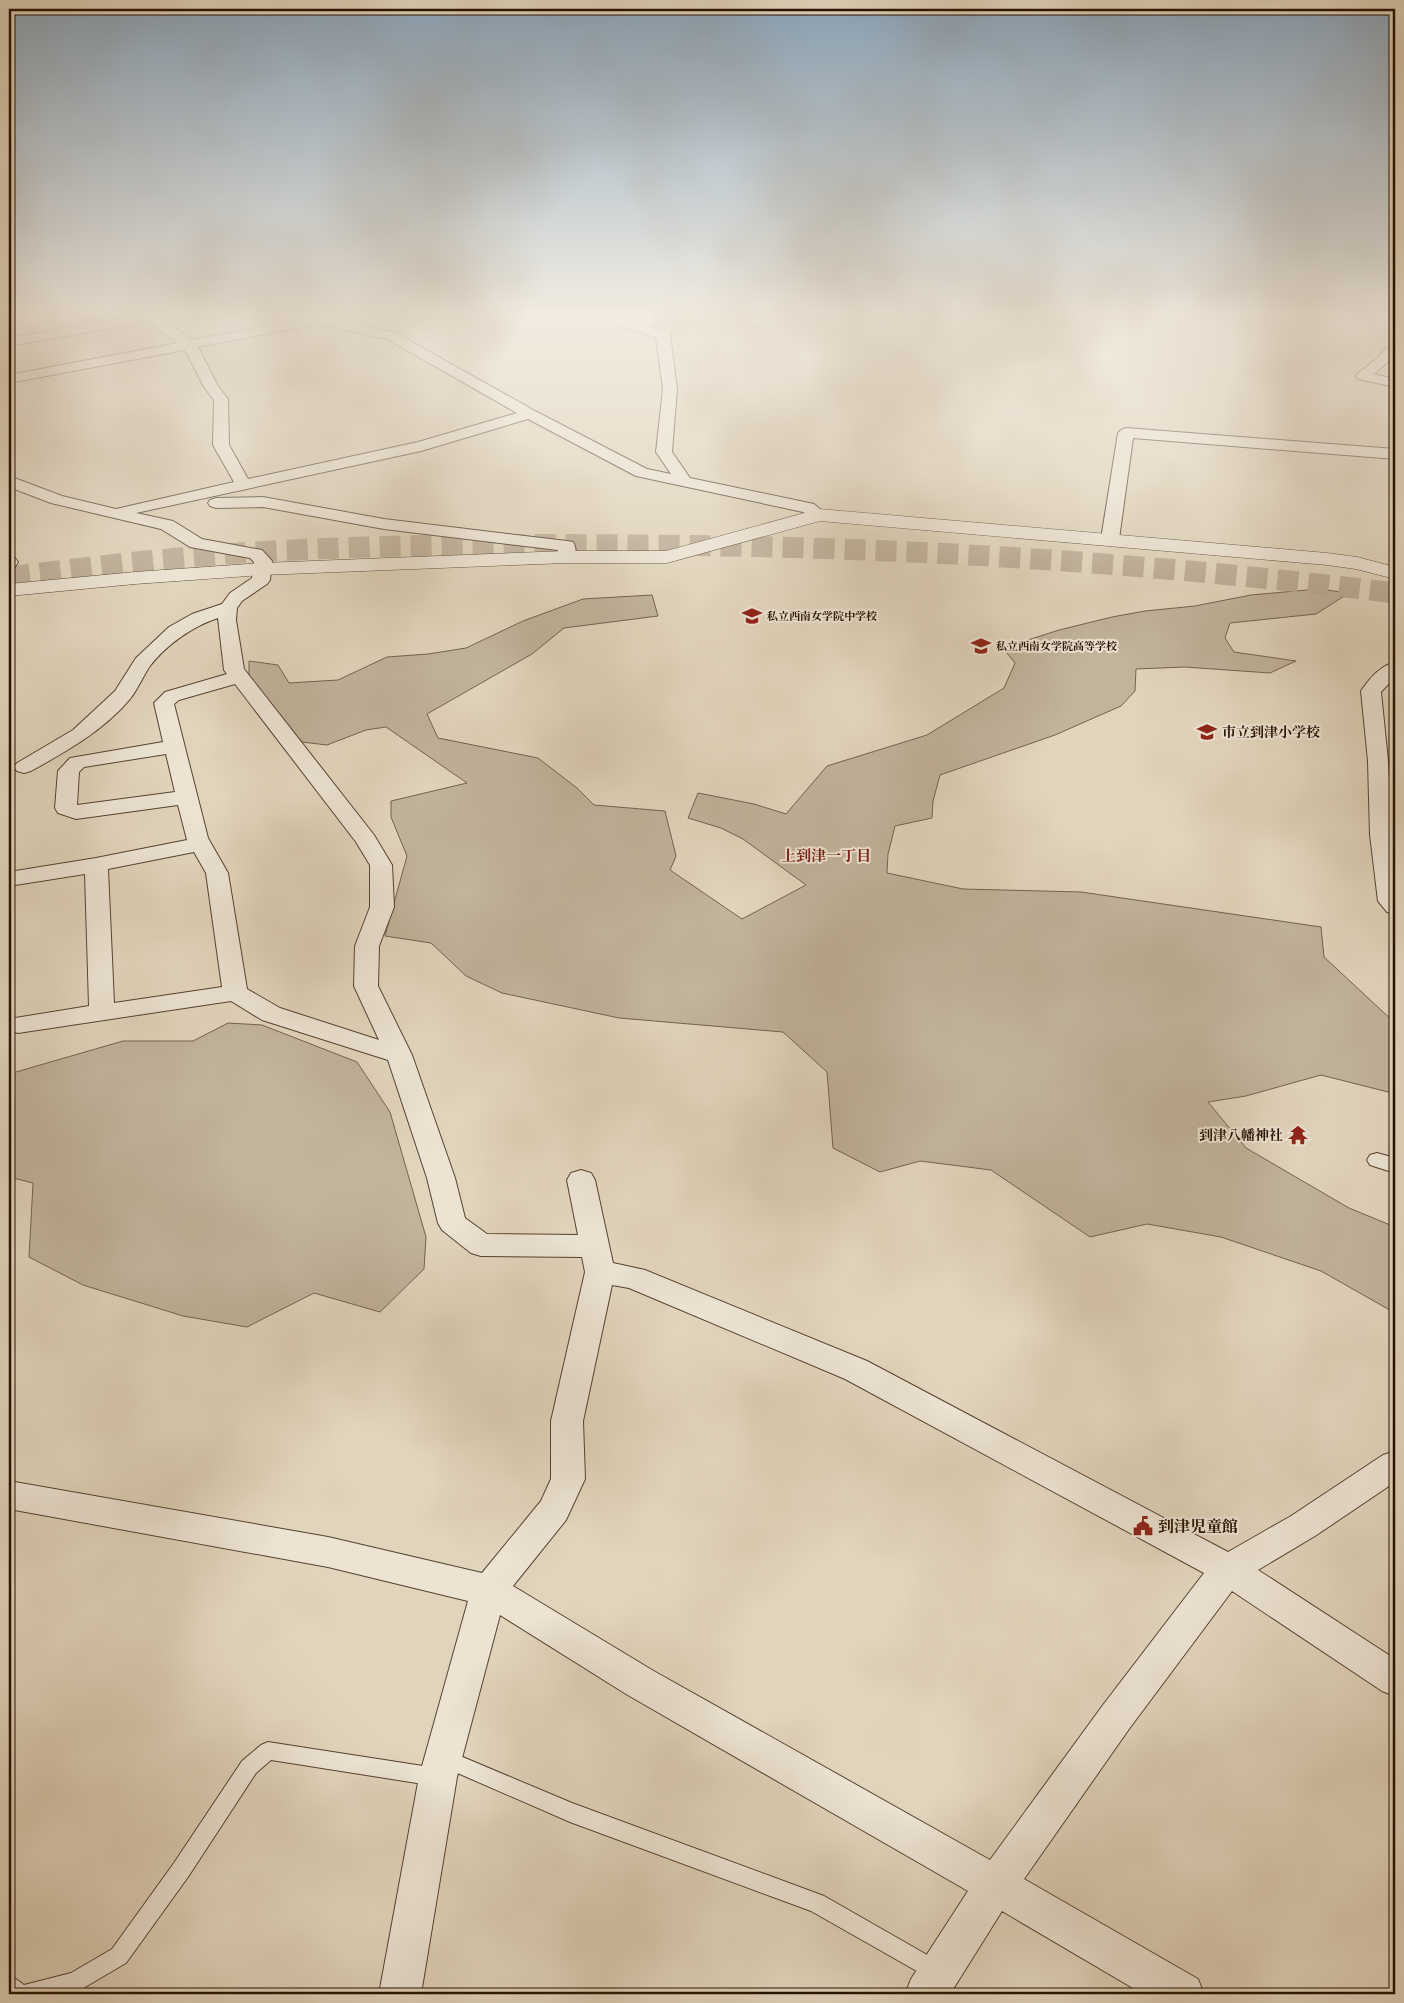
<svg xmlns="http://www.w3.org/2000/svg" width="1404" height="2003" viewBox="0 0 1404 2003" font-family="'Old Standard TT','Noto Serif JP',serif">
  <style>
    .green { fill: #c1b39c; stroke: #74624e }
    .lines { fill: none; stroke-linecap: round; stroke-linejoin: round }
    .tertiary-tunnel { stroke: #bcad97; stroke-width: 21; stroke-dasharray: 21 10; stroke-linecap: butt }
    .service-casing { stroke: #554230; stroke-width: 2 }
    .pedestrian-casing { stroke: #554230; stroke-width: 2 }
    .minor-casing { stroke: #554230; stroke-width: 2 }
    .tertiary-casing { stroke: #554230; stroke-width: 1 }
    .secondary-casing { stroke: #261101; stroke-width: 1 }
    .service { fill: #ece3d3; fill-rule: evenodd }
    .pedestrian { fill: #ece3d3; fill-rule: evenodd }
    .minor { fill: #ece3d3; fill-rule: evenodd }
    .tertiary { fill: #ece3d3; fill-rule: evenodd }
    .secondary { fill: #ece3d3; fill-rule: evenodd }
    .labels { text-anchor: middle; stroke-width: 4; stroke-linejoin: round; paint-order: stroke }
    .far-poi-label { font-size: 11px; font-weight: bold; fill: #261101; stroke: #ece3d3; text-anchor: start }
    .poi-label { font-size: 14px; font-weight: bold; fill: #261101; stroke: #ece3d3; text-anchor: start }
    .neighbourhood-label { font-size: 15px; font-weight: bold; fill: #7a1f14; stroke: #ece3d3 }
    .near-poi-label { font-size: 16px; font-weight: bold; fill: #261101; stroke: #ece3d3; text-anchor: start }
  </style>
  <rect width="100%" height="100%" fill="#e1d4bc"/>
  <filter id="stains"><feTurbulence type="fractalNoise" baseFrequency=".004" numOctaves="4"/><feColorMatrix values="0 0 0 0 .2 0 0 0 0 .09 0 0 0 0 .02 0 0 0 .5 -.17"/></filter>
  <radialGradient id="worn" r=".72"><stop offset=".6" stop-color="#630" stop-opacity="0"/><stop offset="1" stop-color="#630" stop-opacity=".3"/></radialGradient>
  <path class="green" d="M 1318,589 L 1349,593 L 1316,614 L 1230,623 L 1225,638 L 1234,652 L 1296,661 L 1270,673 L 1185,667 L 1136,669 L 1135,691 L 1121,706 L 1055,735 L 940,775 L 933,801 L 932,818 L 895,826 L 888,854 L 887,873 L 963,889 L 1081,892 L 1321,927 L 1324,957 L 1395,1023 L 1395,1092 L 1392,1093 L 1321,1075 L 1246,1096 L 1208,1102 L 1246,1148 L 1349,1208 L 1395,1227 L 1395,1313 L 1321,1271 L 1221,1237 L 1147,1224 L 1090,1237 L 991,1170 L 920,1161 L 880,1172 L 833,1148 L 827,1072 L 783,1032 L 619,1018 L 502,993 L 466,976 L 431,943 L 385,936 L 407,856 L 391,817 L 391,801 L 467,783 L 386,727 L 366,730 L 327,745 L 302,742 L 249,676 L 249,661 L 278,665 L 289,683 L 338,680 L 387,657 L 428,654 L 466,648 L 523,621 L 583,599 L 652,595 L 658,616 L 564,628 L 532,654 L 427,714 L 438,738 L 538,758 L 577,788 L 594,805 L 665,811 L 676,856 L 670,870 L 742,919 L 806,885 L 743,839 L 721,828 L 688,818 L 698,793 L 754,804 L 786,814 L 827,766 L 927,735 L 1004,688 L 1015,663 L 1003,648 L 1059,630 L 1112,617 L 1145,611 L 1195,606 L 1251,595 Z
    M 228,1023 L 262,1025 L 357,1062 L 390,1112 L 426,1237 L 424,1269 L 380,1312 L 314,1293 L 247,1327 L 183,1316 L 83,1285 L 29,1257 L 33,1183 L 9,1177 L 9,1074 L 123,1041 L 193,1041 Z"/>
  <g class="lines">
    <path class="tertiary-tunnel" d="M 9,577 C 104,565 198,554 294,550 C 408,544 522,544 636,545 C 890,546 1143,562 1395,593"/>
    <defs>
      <path id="service" d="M 268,1742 L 436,1768 L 443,1770 L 446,1777 L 443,1784 L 436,1786 L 271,1760 L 256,1773 L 188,1877 L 126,1963 L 75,1993 L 9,1994 L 9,1976 L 16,1979 L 24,1985 L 71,1973 L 112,1949 L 174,1863 L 242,1761 L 261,1745 Z
        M 446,1750 L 572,1803 L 824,1896 L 943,1964 L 946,1971 L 943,1978 L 936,1981 L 929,1978 L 811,1911 L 570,1822 L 439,1765 L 437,1759 L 439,1753 Z"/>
      <path id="pedestrian" d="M 1377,1153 L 1395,1158 L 1395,1173 L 1370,1165 L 1367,1160 L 1370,1155 Z"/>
      <path id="minor" d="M 136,312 L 151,312 L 192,340 L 300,320 L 279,315 L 278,312 L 304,312 L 396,333 L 535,411 L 647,469 L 671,474 L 656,452 L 663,389 L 656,337 L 584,315 L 583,312 L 604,312 L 659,329 L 665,312 L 678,312 L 670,335 L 677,389 L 672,452 L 690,478 L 814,504 L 827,515 L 825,519 L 819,520 L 803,512 L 636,476 L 528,419 L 421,451 L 136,513 L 173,521 L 202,539 L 262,550 L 272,561 L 270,580 L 267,584 L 242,601 L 237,608 L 236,620 L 244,669 L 374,835 L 392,865 L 394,907 L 379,946 L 378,986 L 412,1055 L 455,1178 L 465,1218 L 487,1234 L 578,1235 L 567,1180 L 571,1173 L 581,1170 L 591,1173 L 595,1180 L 613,1263 L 645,1270 L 867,1361 L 1228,1552 L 1291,1516 L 1383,1455 L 1395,1451 L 1395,1482 L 1315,1536 L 1258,1570 L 1395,1659 L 1395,1696 L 1382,1691 L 1232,1591 L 1129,1729 L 1024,1879 L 1198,1979 L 1204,1994 L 1143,1994 L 1002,1911 L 950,1994 L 905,1994 L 911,1979 L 968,1891 L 626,1694 L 500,1615 L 457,1777 L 421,1994 L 379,1994 L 419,1777 L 468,1601 L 328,1567 L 9,1509 L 9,1481 L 328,1537 L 482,1573 L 541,1501 L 551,1479 L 551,1421 L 585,1272 L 582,1257 L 481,1256 L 471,1253 L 442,1230 L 438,1223 L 427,1178 L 388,1060 L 262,1020 L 231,1001 L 18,1033 L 9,1030 L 9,1019 L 89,1006 L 85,874 L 9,886 L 9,872 L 96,858 L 187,840 L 178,805 L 76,819 L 58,813 L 55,808 L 58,771 L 70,758 L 163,742 L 154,703 L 165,692 L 227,674 L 224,670 L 218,618 C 193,626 166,645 150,666 C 143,676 138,689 130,699 C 103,731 67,751 31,771 L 24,773 L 17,771 L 14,767 L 17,763 L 73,730 L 115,691 L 136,658 L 169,627 L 192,614 L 222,604 L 230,593 L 252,578 L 254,562 L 250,558 L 190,547 L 161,529 L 51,503 L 9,487 L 9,476 L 62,496 L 116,509 L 234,482 L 213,445 L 214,400 L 204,387 L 185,350 L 9,383 L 9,375 L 178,343 L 148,322 L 9,346 L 9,338 L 138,316 ZM 314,323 L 387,339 L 517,413 L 418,442 L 248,479 L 229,445 L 228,399 L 218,386 L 198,347 L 308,326 ZM 235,684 L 356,842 L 370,865 L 370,907 L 355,946 L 354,986 L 379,1040 L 280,1008 L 247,989 L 228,873 L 208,838 L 174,704 L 179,700 ZM 166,754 L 175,792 L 77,805 L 79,772 L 84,767 ZM 194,852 L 206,873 L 222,987 L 114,1003 L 108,869 ZM 612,1285 L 629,1288 L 845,1379 L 1204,1573 L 1103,1705 L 990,1860 L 652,1670 L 513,1586 L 566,1520 L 585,1479 L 583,1421 Z
        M 762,312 L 780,312 L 751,327 L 746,328 L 739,324 L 741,321 Z
        M 1395,348 L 1395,356 L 1374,374 L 1395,379 L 1395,387 L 1358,379 L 1356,376 L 1358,373 L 1378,358 L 1385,349 Z
        M 1126,428 L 1395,449 L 1395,459 L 1133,438 L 1119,539 L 1116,543 L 1110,544 L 1104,543 L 1101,539 L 1118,433 L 1121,430 Z
        M 263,497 L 384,519 L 567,541 L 573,542 C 577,548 576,555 572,561 L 566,562 L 560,561 L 557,557 L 558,550 L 384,529 L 263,507 L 216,508 L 210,506 L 208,503 L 210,500 L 216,498 Z
        M 9,557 L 15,558 L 18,562 L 15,567 L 9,568 Z
        M 1395,662 L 1395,677 L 1381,692 L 1388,761 L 1392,835 L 1395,857 L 1395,914 L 1387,912 L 1378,901 L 1370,835 L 1368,761 L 1361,691 C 1369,679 1380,666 1395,662 Z"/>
      <path id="tertiary" d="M 819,509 L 1327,553 L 1357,557 L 1395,567 L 1395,579 L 1356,569 L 1327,565 L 820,521 L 667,563 L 566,563 L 262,575 L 135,584 L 9,596 L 9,584 L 135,572 L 262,563 L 566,551 L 666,551 Z"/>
      <path id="secondary" d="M 1355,312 L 1379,312 L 1395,317 L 1395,326 L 1357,315 Z"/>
    </defs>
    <use href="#service" class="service-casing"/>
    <use href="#pedestrian" class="pedestrian-casing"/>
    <use href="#minor" class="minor-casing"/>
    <use href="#tertiary" class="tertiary-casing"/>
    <use href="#secondary" class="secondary-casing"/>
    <use href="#service" class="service"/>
    <use href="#pedestrian" class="pedestrian"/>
    <use href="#minor" class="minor"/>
    <use href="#tertiary" class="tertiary"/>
    <use href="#secondary" class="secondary"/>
  </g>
  <linearGradient id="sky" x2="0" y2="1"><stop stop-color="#8ba6bd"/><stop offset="0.53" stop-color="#f2ece1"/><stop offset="1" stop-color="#f2ece1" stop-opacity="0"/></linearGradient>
  <rect width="1404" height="593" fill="url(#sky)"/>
  <defs>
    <symbol id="school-bare" viewBox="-9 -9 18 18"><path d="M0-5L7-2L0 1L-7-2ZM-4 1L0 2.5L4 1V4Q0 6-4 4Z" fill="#8f2418" stroke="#ece3d3" stroke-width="2.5" paint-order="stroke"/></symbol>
    <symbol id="temple-bare" viewBox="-9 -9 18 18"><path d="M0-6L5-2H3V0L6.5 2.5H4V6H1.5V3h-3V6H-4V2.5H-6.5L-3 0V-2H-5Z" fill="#8f2418" stroke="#ece3d3" stroke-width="2.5" paint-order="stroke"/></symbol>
    <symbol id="civic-bare" viewBox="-9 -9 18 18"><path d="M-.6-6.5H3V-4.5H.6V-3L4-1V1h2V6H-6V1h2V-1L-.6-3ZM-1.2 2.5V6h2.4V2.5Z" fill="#8f2418" stroke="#ece3d3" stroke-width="2.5" paint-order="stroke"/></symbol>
  </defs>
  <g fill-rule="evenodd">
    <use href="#school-bare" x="738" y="602" width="28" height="28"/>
    <use href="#school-bare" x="967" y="632" width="28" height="28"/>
    <use href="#school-bare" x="1193" y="718" width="28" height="28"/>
    <use href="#temple-bare" x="1284" y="1121" width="28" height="28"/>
    <use href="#civic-bare" x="1129" y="1512" width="28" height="28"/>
  </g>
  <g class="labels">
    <g class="far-poi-label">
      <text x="767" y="620">私立西南女学院中学校</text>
      <text x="996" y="650">私立西南女学院高等学校</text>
    </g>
    <g class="poi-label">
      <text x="1222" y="737">市立到津小学校</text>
      <text x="1283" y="1140" text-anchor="end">到津八幡神社</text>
    </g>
    <g class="neighbourhood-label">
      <text x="826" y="861">上到津一丁目</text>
    </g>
    <g class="near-poi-label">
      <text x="1158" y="1532">到津児童館</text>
    </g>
  </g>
  <rect width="1404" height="2003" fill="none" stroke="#e1d4bc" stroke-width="30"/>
  <rect x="10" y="10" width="1384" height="1983" fill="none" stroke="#261101" stroke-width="2.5"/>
  <rect x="15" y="15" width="1374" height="1973" fill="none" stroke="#261101"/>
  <rect width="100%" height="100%" filter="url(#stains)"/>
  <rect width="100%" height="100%" fill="url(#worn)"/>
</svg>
